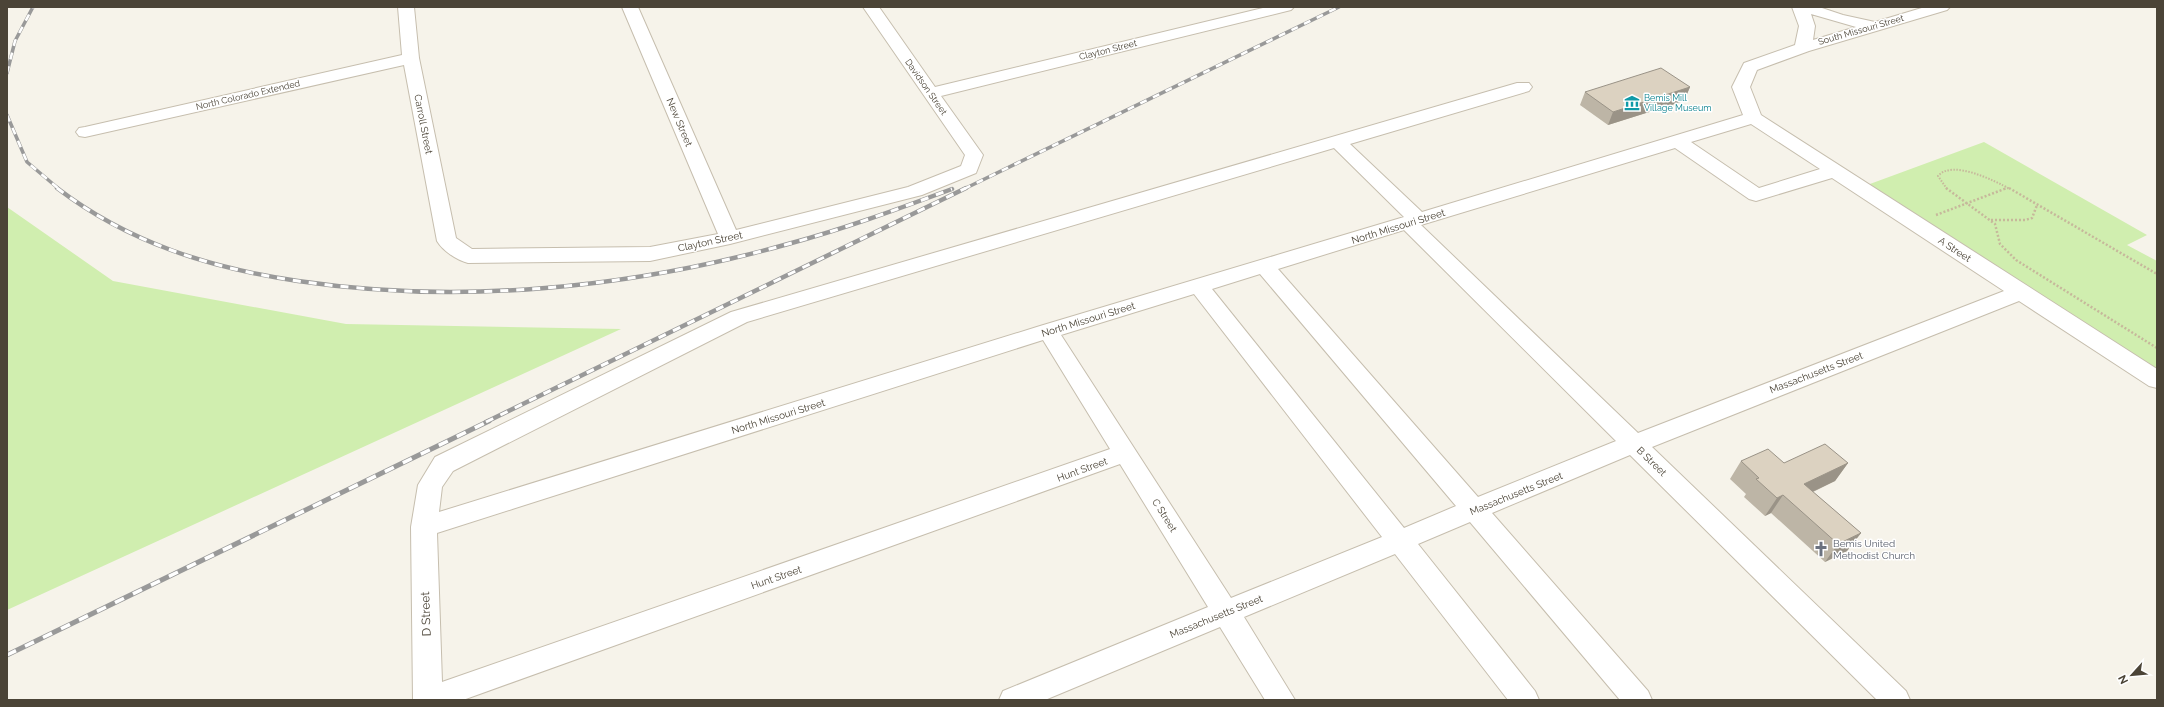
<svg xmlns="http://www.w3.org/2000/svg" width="2164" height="707" viewBox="0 0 2164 707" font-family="Raleway,sans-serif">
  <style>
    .green { fill: #d0eeaf }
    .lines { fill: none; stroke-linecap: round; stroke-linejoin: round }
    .minor-casing { stroke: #c6beae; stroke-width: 2 }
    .path-far1 { stroke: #c6b89b; stroke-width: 2; stroke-dasharray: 1.5 1.5; stroke-linecap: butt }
    .path { stroke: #c6b89b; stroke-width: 2.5; stroke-dasharray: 2 2; stroke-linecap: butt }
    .minor { fill: #fff; fill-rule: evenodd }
    .rail-far2-casing { stroke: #999; stroke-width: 3.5 }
    .rail-far1-casing { stroke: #999; stroke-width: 4.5 }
    .rail-casing { stroke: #999; stroke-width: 5 }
    .rail-far2 { stroke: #fff; stroke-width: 2.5; stroke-dasharray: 7; stroke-linecap: butt }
    .rail-far1 { stroke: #fff; stroke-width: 3; stroke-dasharray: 8; stroke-linecap: butt }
    .rail { stroke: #fff; stroke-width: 3.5; stroke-dasharray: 10; stroke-linecap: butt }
    .wall { fill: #bdb5a6 }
    .shaded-wall { fill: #9a9387 }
    .building { fill: #dcd2c1; stroke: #9a9387 }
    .labels { text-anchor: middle; stroke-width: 3; stroke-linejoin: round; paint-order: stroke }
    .far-street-label { font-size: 9px; fill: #4b4437; stroke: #fff }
    .far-culture-label { font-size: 9px; fill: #0d838f; stroke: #fff; text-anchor: start }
    .street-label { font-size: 10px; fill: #4b4437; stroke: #fff }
    .worship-label { font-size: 10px; fill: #5b616d; stroke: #fff; text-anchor: start }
    .near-street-label { font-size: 12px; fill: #4b4437; stroke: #fff }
  </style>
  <rect width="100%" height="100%" fill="#f6f3ea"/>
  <path class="green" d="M 1984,142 L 2147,235 L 2127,245 L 2157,261 L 2157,380 L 1859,188 Z
    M 7,207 L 113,281 L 346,324 L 621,329 L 7,610 Z"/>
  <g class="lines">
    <defs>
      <path id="minor" d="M 398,7 L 414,7 L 419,58 L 456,238 L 472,249 L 650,247 L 718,234 L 622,7 L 638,7 L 736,230 L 908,187 L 961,166 L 965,155 L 863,7 L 879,7 L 935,87 L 1267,7 L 1294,7 L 1291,10 L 941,96 L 983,155 L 976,173 L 922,195 L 730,244 L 650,261 L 468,263 C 457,260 443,251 437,241 L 404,65 L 85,137 L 79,136 L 76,132 L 79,128 L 85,127 L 402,55 Z
        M 1792,7 L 1819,7 L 1843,15 L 1875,22 L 1925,7 L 1950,7 L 1947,10 L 1809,51 L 1757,70 L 1750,87 L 1761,115 L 2157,369 L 2157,388 L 2149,386 L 2019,301 L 1652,447 L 1906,691 L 1910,700 L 1877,700 L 1630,455 L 1492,513 L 1648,691 L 1652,700 L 1620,700 L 1470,522 L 1418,544 L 1535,691 L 1539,700 L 1508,700 L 1395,554 L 1244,617 L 1295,700 L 1265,700 L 1220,627 L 1045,700 L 999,700 L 1003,691 L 1208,607 L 1120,464 L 463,700 L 413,700 L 411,527 L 418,485 L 435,457 L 731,312 L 1517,83 L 1529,83 L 1532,87 L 1529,91 L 1350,144 L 1422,212 L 1743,115 L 1732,87 L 1744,63 L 1795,45 L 1799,26 ZM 1811,14 L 1856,27 L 1813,40 L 1815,26 ZM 1751,124 L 1820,169 L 1759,188 L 1691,142 ZM 1334,148 L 1404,217 L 1040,326 L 439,512 L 442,487 L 453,471 L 747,322 ZM 1675,148 L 1749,199 L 1756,201 L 1832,178 L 2004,291 L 1638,433 L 1421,225 ZM 1404,230 L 1616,441 L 1478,497 L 1278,269 ZM 1260,274 L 1456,506 L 1404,528 L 1212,289 ZM 1194,294 L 1382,537 L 1231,598 L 1061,335 ZM 1043,340 L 1110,449 L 442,682 L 437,533 Z"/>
    </defs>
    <use href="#minor" class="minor-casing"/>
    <path class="path-far1" d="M 1947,189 L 1938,176 C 1952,159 1995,181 2010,189
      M 2004,189 L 2008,188"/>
    <path class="path" d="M 1946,188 L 1995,224 L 2000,244 L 2016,260 L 2157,348
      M 2009,188 L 2157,274
      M 1936,215 L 2007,188
      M 1991,220 L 2025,220 L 2032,218 L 2037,205"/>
    <use href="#minor" class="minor"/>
    <defs>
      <path id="rail-far2" d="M 7,73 L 15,41 L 33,7
        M 7,115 L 27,162 L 59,189
        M 964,189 L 1339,7"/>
      <path id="rail-far1" d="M 57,188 C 129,243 210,268 298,281 C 461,305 631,288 788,244 C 844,229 898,209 952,189
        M 486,422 L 966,188"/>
      <path id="rail" d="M 7,655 L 489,421"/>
    </defs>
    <use href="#rail-far2" class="rail-far2-casing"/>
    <use href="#rail-far1" class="rail-far1-casing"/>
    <use href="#rail" class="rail-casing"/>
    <use href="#rail-far2" class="rail-far2"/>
    <use href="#rail-far1" class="rail-far1"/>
    <use href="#rail" class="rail"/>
  </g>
  <path class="wall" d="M 1690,87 L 1684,101 L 1608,125 L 1580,105 L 1585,92 Z
    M 1741,461 L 1784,463 L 1848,463 L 1835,481 L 1813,492 L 1861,533 L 1847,551 L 1825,562 L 1771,513 L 1765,516 L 1744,497 L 1746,494 L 1730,479 Z"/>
  <path class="shaded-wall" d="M 1690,87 L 1684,101 L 1608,125 L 1613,112 Z
    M 1848,463 L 1835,481 L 1791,502 L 1804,484 Z
    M 1783,495 L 1771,513 L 1765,516 L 1777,498 Z
    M 1861,533 L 1847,551 L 1825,562 L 1838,544 Z"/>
  <path class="building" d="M 1661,68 L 1690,87 L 1613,112 L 1585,92 Z
    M 1825,444 L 1848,463 L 1804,484 L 1861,533 L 1838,544 L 1783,495 L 1777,498 L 1756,479 L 1759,478 L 1741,461 L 1768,449 L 1784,463 Z"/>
  <defs>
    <symbol id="museum-bare" viewBox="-9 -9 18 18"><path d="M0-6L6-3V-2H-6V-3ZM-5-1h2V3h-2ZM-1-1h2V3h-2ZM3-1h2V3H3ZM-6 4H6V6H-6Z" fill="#0f9aa8" stroke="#fff" stroke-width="2.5" paint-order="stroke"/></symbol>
    <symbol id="church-bare" viewBox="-9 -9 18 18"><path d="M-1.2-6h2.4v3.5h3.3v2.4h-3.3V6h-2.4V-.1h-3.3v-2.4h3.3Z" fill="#6b7280" stroke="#fff" stroke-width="2.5" paint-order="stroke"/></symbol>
  </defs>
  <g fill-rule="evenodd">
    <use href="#museum-bare" x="1621" y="92" width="22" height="22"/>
    <use href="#church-bare" x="1810" y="538" width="22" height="22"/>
  </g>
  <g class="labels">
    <g class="far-street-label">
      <text transform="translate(1861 30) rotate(-16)" y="3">South Missouri Street</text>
      <text transform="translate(1108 50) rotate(-14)" y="3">Clayton Street</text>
      <text transform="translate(926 87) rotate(55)" y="3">Davidson Street</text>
      <text transform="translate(248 95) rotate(-13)" y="3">North Colorado Extended</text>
    </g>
    <g class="far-culture-label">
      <text x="1644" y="101">Bemis Mill<tspan x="1644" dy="10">Village Museum</tspan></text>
    </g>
    <g class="street-label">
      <text transform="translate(680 122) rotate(67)" y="4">New Street</text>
      <text transform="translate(424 124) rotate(79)" y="4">Carroll Street</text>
      <text transform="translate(1398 226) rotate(-17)" y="4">North Missouri Street</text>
      <text transform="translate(710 241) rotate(-12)" y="4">Clayton Street</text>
      <text transform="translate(1955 249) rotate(33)" y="4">A Street</text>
      <text transform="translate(1088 319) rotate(-17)" y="4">North Missouri Street</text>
      <text transform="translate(1816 372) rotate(-21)" y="4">Massachusetts Street</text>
      <text transform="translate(778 416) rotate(-17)" y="4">North Missouri Street</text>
      <text transform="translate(1652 461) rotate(44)" y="4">B Street</text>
      <text transform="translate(1082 469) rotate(-20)" y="4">Hunt Street</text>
      <text transform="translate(1516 493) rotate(-22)" y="4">Massachusetts Street</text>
      <text transform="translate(1165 515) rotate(58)" y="4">C Street</text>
      <text transform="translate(776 577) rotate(-19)" y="4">Hunt Street</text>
      <text transform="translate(1216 616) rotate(-22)" y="4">Massachusetts Street</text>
    </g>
    <g class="worship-label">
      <text x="1833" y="547">Bemis United<tspan x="1833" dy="12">Methodist Church</tspan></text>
    </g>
    <g class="near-street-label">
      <text transform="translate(426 614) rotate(-92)" y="4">D Street</text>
    </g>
  </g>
  <rect width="2164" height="707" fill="none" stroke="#4b4437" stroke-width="16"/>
  <g transform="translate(2132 675) rotate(243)" stroke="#ffffff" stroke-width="3" paint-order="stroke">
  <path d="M0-3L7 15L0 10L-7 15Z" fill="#4b4437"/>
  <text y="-6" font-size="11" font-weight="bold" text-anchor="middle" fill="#4b4437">N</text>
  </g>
</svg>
